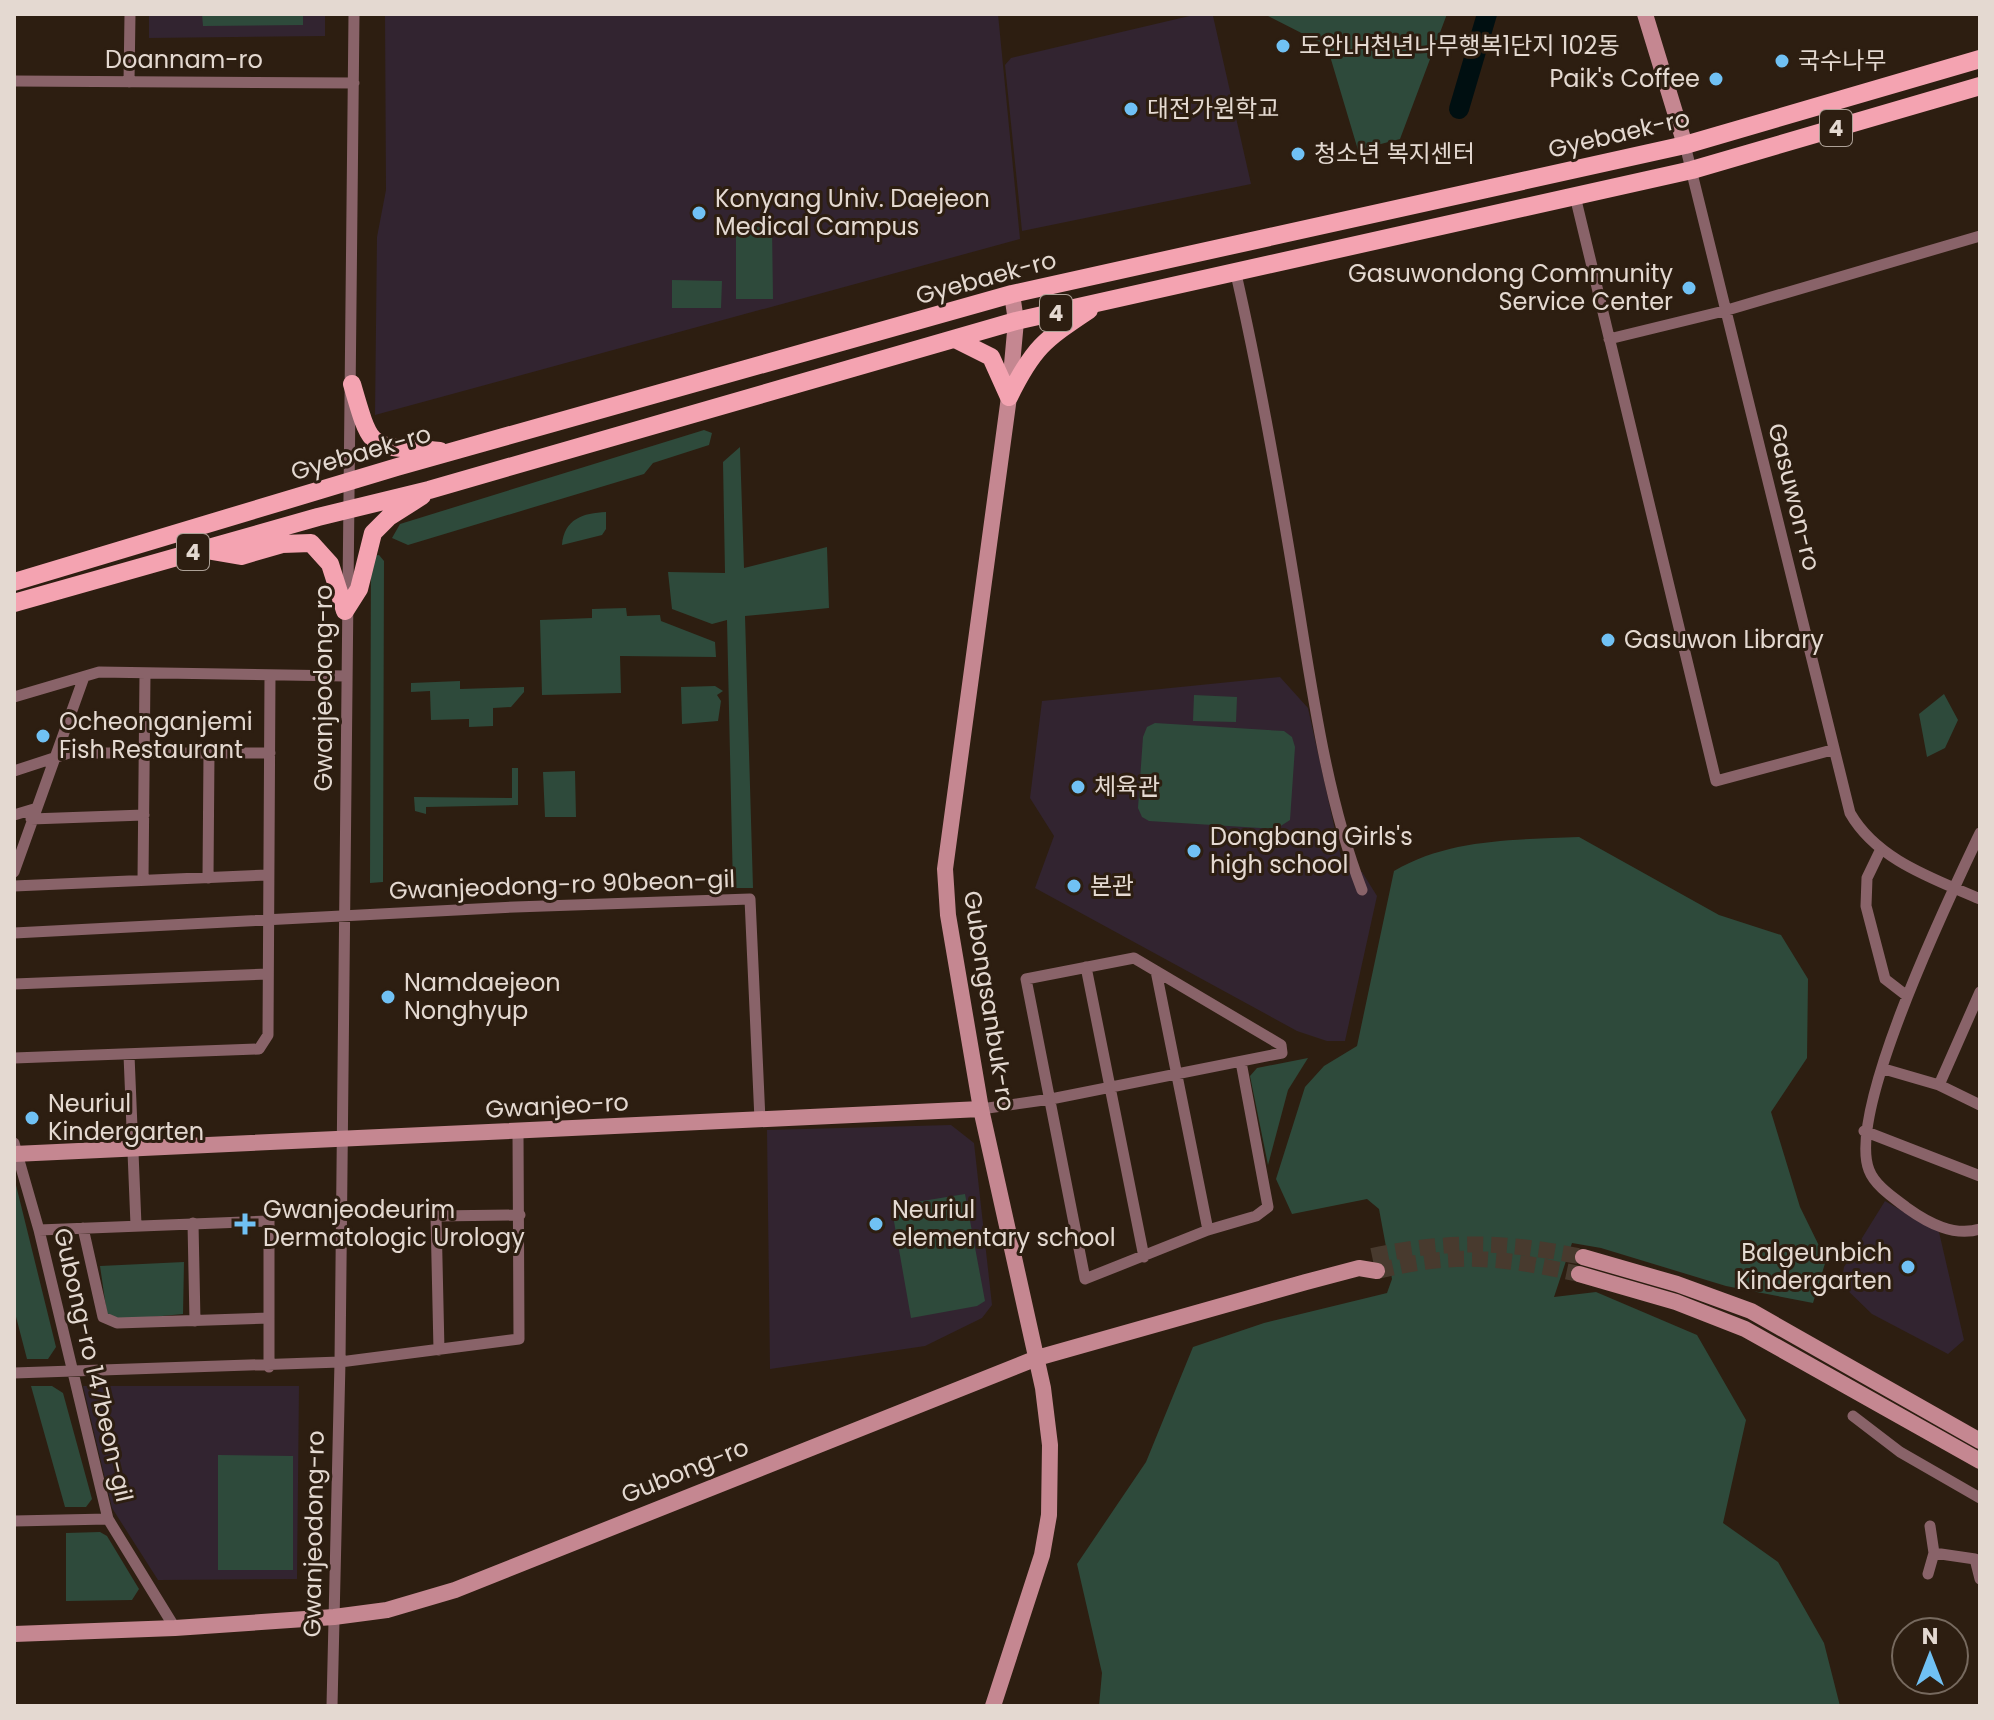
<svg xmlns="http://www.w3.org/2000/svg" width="1994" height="1720" viewBox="0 0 1994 1720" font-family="Poppins,'Noto Sans KR',sans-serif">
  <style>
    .education { fill: #322430 }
    .green { fill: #2e4a3b }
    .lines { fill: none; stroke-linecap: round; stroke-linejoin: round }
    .river { stroke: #000f11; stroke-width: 20 }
    .secondary-tunnel { stroke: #483a2e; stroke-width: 16; stroke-dasharray: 16 8; stroke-linecap: butt }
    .street { stroke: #896369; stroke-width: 11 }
    .secondary { stroke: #c58791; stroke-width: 16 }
    .primary { stroke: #f4a3b1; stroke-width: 18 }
    .poi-dot { fill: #70c1f4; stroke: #2d1e11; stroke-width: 3 }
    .labels { text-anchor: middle; stroke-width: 6; stroke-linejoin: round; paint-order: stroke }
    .shield { fill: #2d1e11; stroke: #ada197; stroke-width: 2 }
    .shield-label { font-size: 22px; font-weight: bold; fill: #e4d9d1 }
    .poi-label { font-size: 24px; fill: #e4d9d1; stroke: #2d1e11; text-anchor: start }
    .street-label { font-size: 24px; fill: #e4d9d1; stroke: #2d1e11 }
  </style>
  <rect width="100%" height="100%" fill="#2d1e11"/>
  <path class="education" d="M 149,14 L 325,14 L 325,36 L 149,38 Z
    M 385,14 L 998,14 L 1020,239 L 375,415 L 377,237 L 386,190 Z
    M 1198,14 L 1213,16 L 1251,184 L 1022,231 L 1005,65 L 1011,58 Z
    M 1280,677 L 1308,708 L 1343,866 L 1362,872 L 1377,896 L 1345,1041 L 1327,1041 L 1297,1031 L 1035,888 L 1054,836 L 1030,798 L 1042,701 Z
    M 951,1125 L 974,1143 L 992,1305 L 982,1318 L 925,1346 L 770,1369 L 767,1130 Z
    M 1885,1201 L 1939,1232 L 1964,1340 L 1948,1354 L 1872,1314 L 1841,1284 L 1844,1267 Z
    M 83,1386 L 299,1386 L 297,1579 L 158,1580 L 112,1508 Z"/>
  <path class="green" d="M 202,14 L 303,14 L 303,25 L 203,26 Z
    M 1264,14 L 1447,14 L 1400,139 L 1358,150 L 1327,46 Z
    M 736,227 L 772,227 L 773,299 L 736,299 Z
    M 672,280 L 722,281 L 721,308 L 672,308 Z
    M 704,430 L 712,433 L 709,445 L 653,463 L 644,474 L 408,545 L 392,538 L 400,524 Z
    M 740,447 L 744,568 L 827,547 L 829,608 L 745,616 L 753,888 L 733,888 L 727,620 L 712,624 L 672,609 L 668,572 L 725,573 L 723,462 Z
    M 606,512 L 606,529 L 602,535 L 562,545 C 564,519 583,513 606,512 Z
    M 379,555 L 384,561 L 383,882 L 370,883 L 371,556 Z
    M 626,608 L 627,616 L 660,615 L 661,621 L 715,642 L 716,657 L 620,656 L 621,693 L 542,695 L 540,620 L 592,618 L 592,609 Z
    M 460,681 L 460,689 L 524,687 L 524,692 L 511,707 L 493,708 L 493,726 L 469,727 L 469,719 L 431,720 L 430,691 L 411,692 L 411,683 Z
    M 715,686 L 723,691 L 717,695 L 721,701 L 718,721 L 682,724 L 681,687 Z
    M 1944,694 L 1958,720 L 1945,748 L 1927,757 L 1919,714 Z
    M 1194,695 L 1237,697 L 1236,722 L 1193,721 Z
    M 1155,723 L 1284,731 L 1292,737 L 1295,747 L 1290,820 L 1276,829 L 1149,821 L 1142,817 L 1138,808 L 1143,737 L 1147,727 Z
    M 512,768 L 518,768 L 518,805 L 426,807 L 426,814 L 415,811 L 414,797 L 512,798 Z
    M 575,771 L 576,817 L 545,817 L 543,772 Z
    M 1579,837 L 1719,915 L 1781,935 L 1808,979 L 1807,1058 L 1771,1112 L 1800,1207 L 1826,1260 L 1813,1303 L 1726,1286 L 1601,1248 L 1572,1243 L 1554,1297 L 1596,1292 L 1697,1335 L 1746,1420 L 1723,1523 L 1778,1562 L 1824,1643 L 1840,1706 L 1099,1706 L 1102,1673 L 1077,1564 L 1146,1462 L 1193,1347 L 1264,1323 L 1387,1293 L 1392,1279 L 1379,1209 L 1367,1199 L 1292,1214 L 1276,1179 L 1305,1087 L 1324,1066 L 1357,1046 L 1394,871 C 1450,838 1516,840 1579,837 Z
    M 1308,1058 L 1288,1090 L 1268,1165 L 1250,1076 L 1257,1068 Z
    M 14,1177 L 56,1347 L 48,1359 L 27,1359 L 14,1309 Z
    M 965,1194 L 985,1301 L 977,1306 L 911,1318 L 892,1210 L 898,1205 Z
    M 184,1262 L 183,1314 L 119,1320 L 107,1314 L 100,1266 Z
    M 31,1386 L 52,1386 L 63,1393 L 92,1499 L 86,1507 L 65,1507 Z
    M 218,1455 L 293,1456 L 293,1570 L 218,1570 Z
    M 66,1533 L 100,1532 L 107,1536 L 139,1589 L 132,1600 L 66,1601 Z"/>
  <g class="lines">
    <path class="river" d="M 1459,109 L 1487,14"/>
    <path class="secondary-tunnel" d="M 1372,1256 C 1449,1240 1506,1241 1583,1257
      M 1377,1271 C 1455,1252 1501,1257 1579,1274"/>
    <path class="street" d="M 14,81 L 354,83
      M 129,82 L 130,14
      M 1685,145 L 1850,813 C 1877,860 1932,878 1980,899
      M 1575,196 L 1716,781 L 1832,750
      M 1236,274 C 1261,383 1280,493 1298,604 C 1313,697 1328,802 1362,890
      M 1609,339 L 1724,311 L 1980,236
      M 14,697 L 99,672 L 345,676
      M 14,771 L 69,753 L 270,753
      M 14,815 L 34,809
      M 31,819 L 144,815
      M 1980,833 C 1951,894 1846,1111 1869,1170 C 1875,1186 1894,1198 1907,1208 C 1928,1223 1954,1237 1980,1229
      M 1880,851 L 1867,878 L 1866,906 L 1885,979 L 1907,996
      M 14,872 L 84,677
      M 208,878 L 209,753
      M 143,880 L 145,673
      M 14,886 L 268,875
      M 14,933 L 515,907 L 750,899 L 760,1120
      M 1086,967 L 1144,1257
      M 1156,971 L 1208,1230
      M 14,984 L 268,974
      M 129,1055 L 136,1225
      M 14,1058 L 259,1049 L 268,1035 L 270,675
      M 1884,1069 L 1939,1085 L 1980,1105
      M 1939,1085 L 1980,992
      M 981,1109 L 1051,1099 L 1282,1053 L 1281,1045 L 1134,958 L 1026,979 L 1085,1279 L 1208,1230 L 1256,1216 L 1268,1207 L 1241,1062
      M 1864,1131 L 1980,1176
      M 14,1143 L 39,1230 L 108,1519 L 175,1628
      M 193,1223 L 195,1321
      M 83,1228 L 103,1317 L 117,1323 L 269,1318
      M 39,1230 L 269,1221 L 269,1367
      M 439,1350 L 436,1216 L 520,1215
      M 14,1373 L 340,1362 L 519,1339 L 518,1132
      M 1853,1416 L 1900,1452 L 1980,1498
      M 14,1521 L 108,1519
      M 1934,1553 L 1975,1559 L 1980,1579
      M 1928,1574 L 1934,1553 L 1930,1526
      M 332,1706 L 340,1362 L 354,14"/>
    <path class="secondary" d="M 1645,14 L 1685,145
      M 14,1154 L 981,1109
      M 1583,1257 L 1677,1284 L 1751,1311 L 1980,1441
      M 1579,1274 L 1676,1302 L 1745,1329 L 1980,1461
      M 14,1634 L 175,1628 L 334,1617 L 387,1610 L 455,1590 L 1037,1358 L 1306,1282 L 1359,1268 L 1377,1271
      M 993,1706 L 1042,1555 L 1049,1515 L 1050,1445 L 1043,1388 L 981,1109 L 948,915 L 945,869 L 1009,397 L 1016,321 L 1012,294"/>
    <path class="primary" d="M 955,339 L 991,357 L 1009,397
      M 352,384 C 373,457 369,444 440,451
      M 1009,397 C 1033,348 1044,340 1089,310
      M 206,550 L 241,556 L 282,544 L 311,543 L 330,564 L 345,611
      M 14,582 L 397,467 L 1012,294 L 1685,145 L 1980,59
      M 14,603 L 318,517 L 429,490 L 1016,321 L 1692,170 L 1980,86
      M 345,611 L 359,589 L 373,533 L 389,517 L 422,496"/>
  </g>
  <g class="poi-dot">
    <circle cx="1283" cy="46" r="8"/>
    <circle cx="1782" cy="61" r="8"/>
    <circle cx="1716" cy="79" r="8"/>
    <circle cx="1131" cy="109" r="8"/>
    <circle cx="1298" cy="154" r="8"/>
    <circle cx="699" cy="213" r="8"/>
    <circle cx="1689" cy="288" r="8"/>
    <circle cx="1608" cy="640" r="8"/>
    <circle cx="43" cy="736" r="8"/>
    <circle cx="1078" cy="787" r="8"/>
    <circle cx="1194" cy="851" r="8"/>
    <circle cx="1074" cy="886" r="8"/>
    <circle cx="388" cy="997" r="8"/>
    <circle cx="32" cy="1118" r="8"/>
    <path d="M241 1212h8v8h8v8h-8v8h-8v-8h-8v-8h8z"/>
    <circle cx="876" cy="1224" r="8"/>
    <circle cx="1908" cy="1267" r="8"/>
  </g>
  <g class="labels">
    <g class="shield">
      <rect x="1820" y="110" width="32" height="36" rx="6"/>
      <rect x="1040" y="295" width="32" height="36" rx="6"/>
      <rect x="177" y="534" width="32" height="36" rx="6"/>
    </g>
    <g class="shield-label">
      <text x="1836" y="136">4</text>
      <text x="1056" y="321">4</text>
      <text x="193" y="560">4</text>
    </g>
    <g class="poi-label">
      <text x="1299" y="54">도안LH천년나무행복1단지 102동</text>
      <text x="1798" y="69">국수나무</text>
      <text x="1700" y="87" text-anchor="end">Paik's Coffee</text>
      <text x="1147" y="117">대전가원학교</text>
      <text x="1314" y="162">청소년 복지센터</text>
      <text x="715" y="207">Konyang Univ. Daejeon<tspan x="715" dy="28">Medical Campus</tspan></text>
      <text x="1673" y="282" text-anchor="end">Gasuwondong Community<tspan x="1673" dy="28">Service Center</tspan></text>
      <text x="1624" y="648">Gasuwon Library</text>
      <text x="59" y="730">Ocheonganjemi<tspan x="59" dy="28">Fish Restaurant</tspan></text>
      <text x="1094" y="795">체육관</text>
      <text x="1210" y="845">Dongbang Girls's<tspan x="1210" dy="28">high school</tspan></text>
      <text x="1090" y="894">본관</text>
      <text x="404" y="991">Namdaejeon<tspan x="404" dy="28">Nonghyup</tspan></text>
      <text x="48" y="1112">Neuriul<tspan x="48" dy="28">Kindergarten</tspan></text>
      <text x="263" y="1218">Gwanjeodeurim<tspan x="263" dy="28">Dermatologic Urology</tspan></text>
      <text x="892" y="1218">Neuriul<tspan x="892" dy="28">elementary school</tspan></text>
      <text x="1892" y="1261" text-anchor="end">Balgeunbich<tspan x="1892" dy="28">Kindergarten</tspan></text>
    </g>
    <g class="street-label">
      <text x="184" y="68">Doannam-ro</text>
      <text transform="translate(1619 134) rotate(-13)" y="8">Gyebaek-ro</text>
      <text transform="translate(986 278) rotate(-15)" y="8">Gyebaek-ro</text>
      <text transform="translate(361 453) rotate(-16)" y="8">Gyebaek-ro</text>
      <text transform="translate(1794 497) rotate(76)" y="8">Gasuwon-ro</text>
      <text transform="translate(324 688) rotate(-90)" y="8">Gwanjeodong-ro</text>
      <text transform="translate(562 885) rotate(-2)" y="8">Gwanjeodong-ro 90beon-gil</text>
      <text transform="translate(989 1001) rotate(81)" y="8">Gubongsanbuk-ro</text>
      <text transform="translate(557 1106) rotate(-3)" y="8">Gwanjeo-ro</text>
      <text transform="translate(93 1365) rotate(77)" y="8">Gubong-ro 147beon-gil</text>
      <text transform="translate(685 1471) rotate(-22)" y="8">Gubong-ro</text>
      <text transform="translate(314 1534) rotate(-89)" y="8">Gwanjeodong-ro</text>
    </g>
  </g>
  <rect width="1994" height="1720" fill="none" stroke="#e4d9d1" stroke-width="32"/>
  <g transform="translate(1930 1656)"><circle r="38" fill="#2d1e11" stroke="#76695e" stroke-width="2"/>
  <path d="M0-6L14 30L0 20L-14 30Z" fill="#70c1f4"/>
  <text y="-12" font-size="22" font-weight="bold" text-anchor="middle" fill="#e4d9d1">N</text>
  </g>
</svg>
